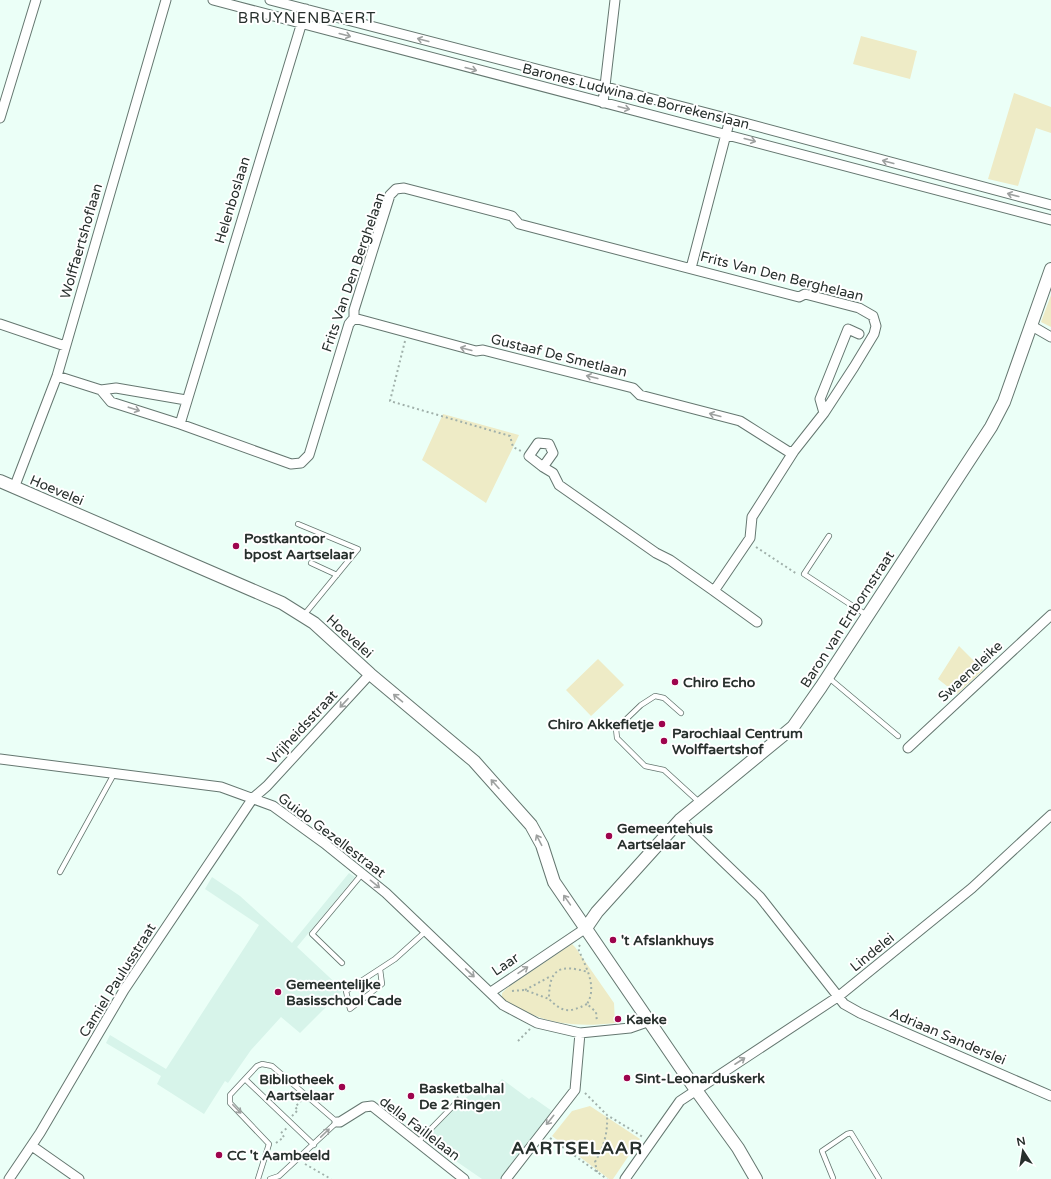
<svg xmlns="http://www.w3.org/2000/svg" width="1051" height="1179" viewBox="0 0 1051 1179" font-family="'Varela Round',sans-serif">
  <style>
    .built { fill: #d7f4ea }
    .green { fill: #eeebc6 }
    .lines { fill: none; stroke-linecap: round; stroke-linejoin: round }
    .service-casing { stroke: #657770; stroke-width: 6 }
    .minor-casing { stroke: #657770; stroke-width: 11 }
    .tertiary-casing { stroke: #657770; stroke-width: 14 }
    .path { stroke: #a0b0aa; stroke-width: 2; stroke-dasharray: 2 3; stroke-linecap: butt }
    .service { stroke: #fff; stroke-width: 4.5 }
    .minor { stroke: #fff; stroke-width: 9 }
    .tertiary { stroke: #fff; stroke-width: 12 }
    .oneway { stroke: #9ea1a0 }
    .poi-dot { fill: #9d044d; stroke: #fff; stroke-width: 1.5 }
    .labels { text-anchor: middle; stroke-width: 4; stroke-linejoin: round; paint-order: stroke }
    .street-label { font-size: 14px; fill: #272f2c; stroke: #fff }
    .poi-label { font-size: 14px; font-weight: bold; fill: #272f2c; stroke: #fff; text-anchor: start }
    .neighbourhood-label { font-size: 15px; letter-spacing: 1px; fill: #272f2c; stroke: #fff }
    .district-label { font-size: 18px; font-weight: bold; letter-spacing: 1px; fill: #272f2c; stroke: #fff }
  </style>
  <rect width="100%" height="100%" fill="#ebfff7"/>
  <path class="built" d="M 349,873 L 355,877 L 297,947 L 343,990 L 300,1033 L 281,1017 L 251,1050 L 228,1083 L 225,1081 L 204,1114 L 157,1084 L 161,1076 L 106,1043 L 110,1035 L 166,1069 L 259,925 L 205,889 L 212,877 L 240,896 L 292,943 Z
    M 502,1079 L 529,1099 L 532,1097 L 552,1111 L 500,1179 L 482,1179 L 424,1139 L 475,1089 L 484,1098 Z"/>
  <path class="green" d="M 861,36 L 917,51 L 910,79 L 853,64 Z
    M 1014,93 L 1051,107 L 1051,133 L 1036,128 L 1018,186 L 988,179 Z
    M 1051,295 L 1051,327 L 1041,322 Z
    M 443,414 L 519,435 L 486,503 L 422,460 Z
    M 959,646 L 983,670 L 957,694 L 938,679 Z
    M 598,659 L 624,685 L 591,716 L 566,690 Z
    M 572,944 L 575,947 L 614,1003 L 615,1023 C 571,1028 539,1023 502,998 L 502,993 L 507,988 Z
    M 590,1106 L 640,1139 L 613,1179 L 609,1179 L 552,1136 L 572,1111 Z"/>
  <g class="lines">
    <defs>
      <path id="service" d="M 298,524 L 358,549 L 304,615
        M 829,536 L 804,574 L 868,616
        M 311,563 L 337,575
        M 829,678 L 898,736
        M 681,713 L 664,698 L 655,696 L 641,705 L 616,729 L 617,738 L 645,766 L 664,770 L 699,802
        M 60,872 L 114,774
        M 342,963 L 312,934 L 362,874
        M 380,969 L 382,984 L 350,1009 L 346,991 L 395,959 L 426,931
        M 245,1079 L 314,1145
        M 418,1142 L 455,1104
        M 833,1178 L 822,1151 L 847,1134 L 851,1133 L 879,1179
        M 258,1179 L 269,1144 L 230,1103 L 230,1095 L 257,1066 L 262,1064 L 272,1066 L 337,1122 L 279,1176 L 270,1179"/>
      <path id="minor" d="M 213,0 L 1051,220
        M 270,0 L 730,119 L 1051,205
        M 603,103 L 615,0
        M 0,118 L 36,0
        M 691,268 L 730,119
        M 354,318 L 476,351 L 483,350 L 633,388 L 640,395 L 740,421 L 789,452 L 794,451
        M 0,324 L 65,346
        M 1032,326 L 1051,337
        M 57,376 L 101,390 L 116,388 L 186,400
        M 101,390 L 111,402 L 180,424 L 291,464 L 301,463 L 309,455 L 349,324 L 354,318 L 354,310 L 390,195 L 396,189 L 404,188 L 512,216 L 519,224 L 799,297 L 805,294 L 859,308 L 873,316 L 876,326 L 874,334 L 854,367 L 824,413 L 794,451 L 752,517 L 750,538 L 714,591 L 757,622
        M 824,413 L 820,399 L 848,329 L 859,334
        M 180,424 L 306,9
        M 543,467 L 529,456 L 538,443 L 549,444 L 553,453 L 543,467 L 553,473 L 559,485 L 656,553 L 670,560 L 714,591
        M 14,488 L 57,376 L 166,0
        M 908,748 L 1051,615
        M 0,759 L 221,787 L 273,806 L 324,843 L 386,893 L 503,1005 L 537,1023 L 580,1033 L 630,1028 L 650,1021
        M 680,820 L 760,897 L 844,1004 L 860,1013 L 1051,1096
        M 491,992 L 586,928
        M 337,1122 L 340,1122 L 364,1107 L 372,1106 L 464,1179
        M 32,1146 L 79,1179
        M 9,1179 L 40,1133 L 124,990 L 253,798 L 267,786 L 370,674
        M 506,1179 L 575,1090 L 580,1033
        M 625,1179 L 680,1101 L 839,996 L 972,888 L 1051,815"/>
      <path id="tertiary" d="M 0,481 L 282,603 L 314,623 L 370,674 L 474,761 L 531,825 L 542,845 L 554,882 L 696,1090 L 738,1148 L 756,1179
        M 586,928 L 597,912 L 680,820 L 793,727 L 821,687 L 991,427 L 1004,402 L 1051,269"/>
    </defs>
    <use href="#service" class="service-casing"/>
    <use href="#minor" class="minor-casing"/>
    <use href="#tertiary" class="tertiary-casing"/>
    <path class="path" d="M 405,341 L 390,401 L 510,436 L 513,447 L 521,451
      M 756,547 L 797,574
      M 580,945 L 578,948 C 585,966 598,986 587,1004 L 596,1012 L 597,1022
      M 525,990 L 551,976
      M 512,991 L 525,990 L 549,999
      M 587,1004 C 569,1013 563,1013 549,999 C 549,968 560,964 588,972
      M 518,1041 L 530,1029
      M 585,1093 L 607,1115 L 643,1137
      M 457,1098 L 471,1084
      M 292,1116 L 298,1110 L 295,1107 L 301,1101
      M 550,1138 L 607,1179
      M 276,1143 L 284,1137 L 281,1133 L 287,1128
      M 305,1164 L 331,1179
      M 597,1172 L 595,1162 C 604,1146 608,1133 607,1115"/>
    <use href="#service" class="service"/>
    <use href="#minor" class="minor"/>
    <use href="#tertiary" class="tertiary"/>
  </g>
  <defs><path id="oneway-shaft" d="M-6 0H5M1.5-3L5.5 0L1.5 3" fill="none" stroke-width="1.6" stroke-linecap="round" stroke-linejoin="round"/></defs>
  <g class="oneway">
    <use href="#oneway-shaft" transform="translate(345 35) rotate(15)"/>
    <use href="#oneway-shaft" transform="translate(423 40) rotate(-165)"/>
    <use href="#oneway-shaft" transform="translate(471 69) rotate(15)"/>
    <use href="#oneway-shaft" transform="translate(624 108) rotate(14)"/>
    <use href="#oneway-shaft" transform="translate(750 140) rotate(15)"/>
    <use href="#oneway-shaft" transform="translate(888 162) rotate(-165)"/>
    <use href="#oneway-shaft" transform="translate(1013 195) rotate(-165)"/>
    <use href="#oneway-shaft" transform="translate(466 349) rotate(-165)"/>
    <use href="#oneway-shaft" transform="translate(592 377) rotate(-166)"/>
    <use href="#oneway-shaft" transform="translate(134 409) rotate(18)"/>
    <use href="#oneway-shaft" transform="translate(715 415) rotate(-165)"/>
    <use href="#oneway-shaft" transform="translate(398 698) rotate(-140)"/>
    <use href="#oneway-shaft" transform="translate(344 703) rotate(133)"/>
    <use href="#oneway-shaft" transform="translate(495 784) rotate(-132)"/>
    <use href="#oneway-shaft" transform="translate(539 840) rotate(-117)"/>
    <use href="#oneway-shaft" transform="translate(375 884) rotate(39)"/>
    <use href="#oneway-shaft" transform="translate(567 900) rotate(-125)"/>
    <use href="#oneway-shaft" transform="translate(523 970) rotate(-34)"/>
    <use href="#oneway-shaft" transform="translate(470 973) rotate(43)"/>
    <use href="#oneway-shaft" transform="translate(740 1061) rotate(-33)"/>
    <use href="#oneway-shaft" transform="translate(237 1109) rotate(46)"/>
    <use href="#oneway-shaft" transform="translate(550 1120) rotate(129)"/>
    <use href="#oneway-shaft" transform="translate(325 1133) rotate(-44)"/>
  </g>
  <g class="poi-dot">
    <circle cx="236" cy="546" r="4"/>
    <circle cx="675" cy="682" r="4"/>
    <circle cx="662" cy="724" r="4"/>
    <circle cx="664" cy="741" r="4"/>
    <circle cx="609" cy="836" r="4"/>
    <circle cx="613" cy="940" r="4"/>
    <circle cx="278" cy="992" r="4"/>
    <circle cx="618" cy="1019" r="4"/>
    <circle cx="627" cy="1078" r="4"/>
    <circle cx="342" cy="1087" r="4"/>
    <circle cx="411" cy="1096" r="4"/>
    <circle cx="219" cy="1155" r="4"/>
  </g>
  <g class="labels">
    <g class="street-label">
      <text transform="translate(636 96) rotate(14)" y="5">Barones Ludwina de Borrekenslaan</text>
      <text transform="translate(232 200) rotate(-73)" y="5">Helenboslaan</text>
      <text transform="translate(81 241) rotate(-74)" y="5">Wolffaertshoflaan</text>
      <text transform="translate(353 272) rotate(-71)" y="5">Frits Van Den Berghelaan</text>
      <text transform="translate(782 276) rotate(14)" y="5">Frits Van Den Berghelaan</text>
      <text transform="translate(559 355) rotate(14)" y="5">Gustaaf De Smetlaan</text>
      <text transform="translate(57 490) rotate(23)" y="5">Hoevelei</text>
      <text transform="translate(847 619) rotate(-57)" y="5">Baron van Ertbornstraat</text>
      <text transform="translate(350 636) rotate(42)" y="5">Hoevelei</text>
      <text transform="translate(970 671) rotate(-43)" y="5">Swaeneleike</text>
      <text transform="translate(302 727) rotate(-47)" y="5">Vrijheidsstraat</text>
      <text transform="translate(332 835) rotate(37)" y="5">Guido Gezellestraat</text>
      <text transform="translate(872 952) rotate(-39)" y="5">Lindelei</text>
      <text transform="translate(505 964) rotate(-34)" y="5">Laar</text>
      <text transform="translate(117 980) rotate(-58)" y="5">Camiel Paulusstraat</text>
      <text transform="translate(948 1036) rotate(23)" y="5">Adriaan Sanderslei</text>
      <text transform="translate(420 1128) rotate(37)" y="5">della Faillelaan</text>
    </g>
    <g class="poi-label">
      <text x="244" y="543">Postkantoor<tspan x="244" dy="16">bpost Aartselaar</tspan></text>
      <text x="683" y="687">Chiro Echo</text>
      <text x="654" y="729" text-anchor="end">Chiro Akkefietje</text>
      <text x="672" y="738">Parochiaal Centrum<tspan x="672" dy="16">Wolffaertshof</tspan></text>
      <text x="617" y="833">Gemeentehuis<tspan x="617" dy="16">Aartselaar</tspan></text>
      <text x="621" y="945">'t Afslankhuys</text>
      <text x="286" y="989">Gemeentelijke<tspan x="286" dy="16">Basisschool Cade</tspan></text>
      <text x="626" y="1024">Kaeke</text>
      <text x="635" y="1083">Sint-Leonarduskerk</text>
      <text x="334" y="1084" text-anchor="end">Bibliotheek<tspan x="334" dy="16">Aartselaar</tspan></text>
      <text x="419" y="1093">Basketbalhal<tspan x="419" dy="16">De 2 Ringen</tspan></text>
      <text x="227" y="1160">CC 't Aambeeld</text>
    </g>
    <g class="neighbourhood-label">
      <text x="307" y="23">BRUYNENBAERT</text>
    </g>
    <g class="district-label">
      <text x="577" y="1154">AARTSELAAR</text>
    </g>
  </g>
  <g transform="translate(1023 1151) rotate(348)" stroke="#ffffff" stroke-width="3" paint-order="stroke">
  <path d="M0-3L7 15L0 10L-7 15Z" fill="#272f2c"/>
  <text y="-6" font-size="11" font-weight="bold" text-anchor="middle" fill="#272f2c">N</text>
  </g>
</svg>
